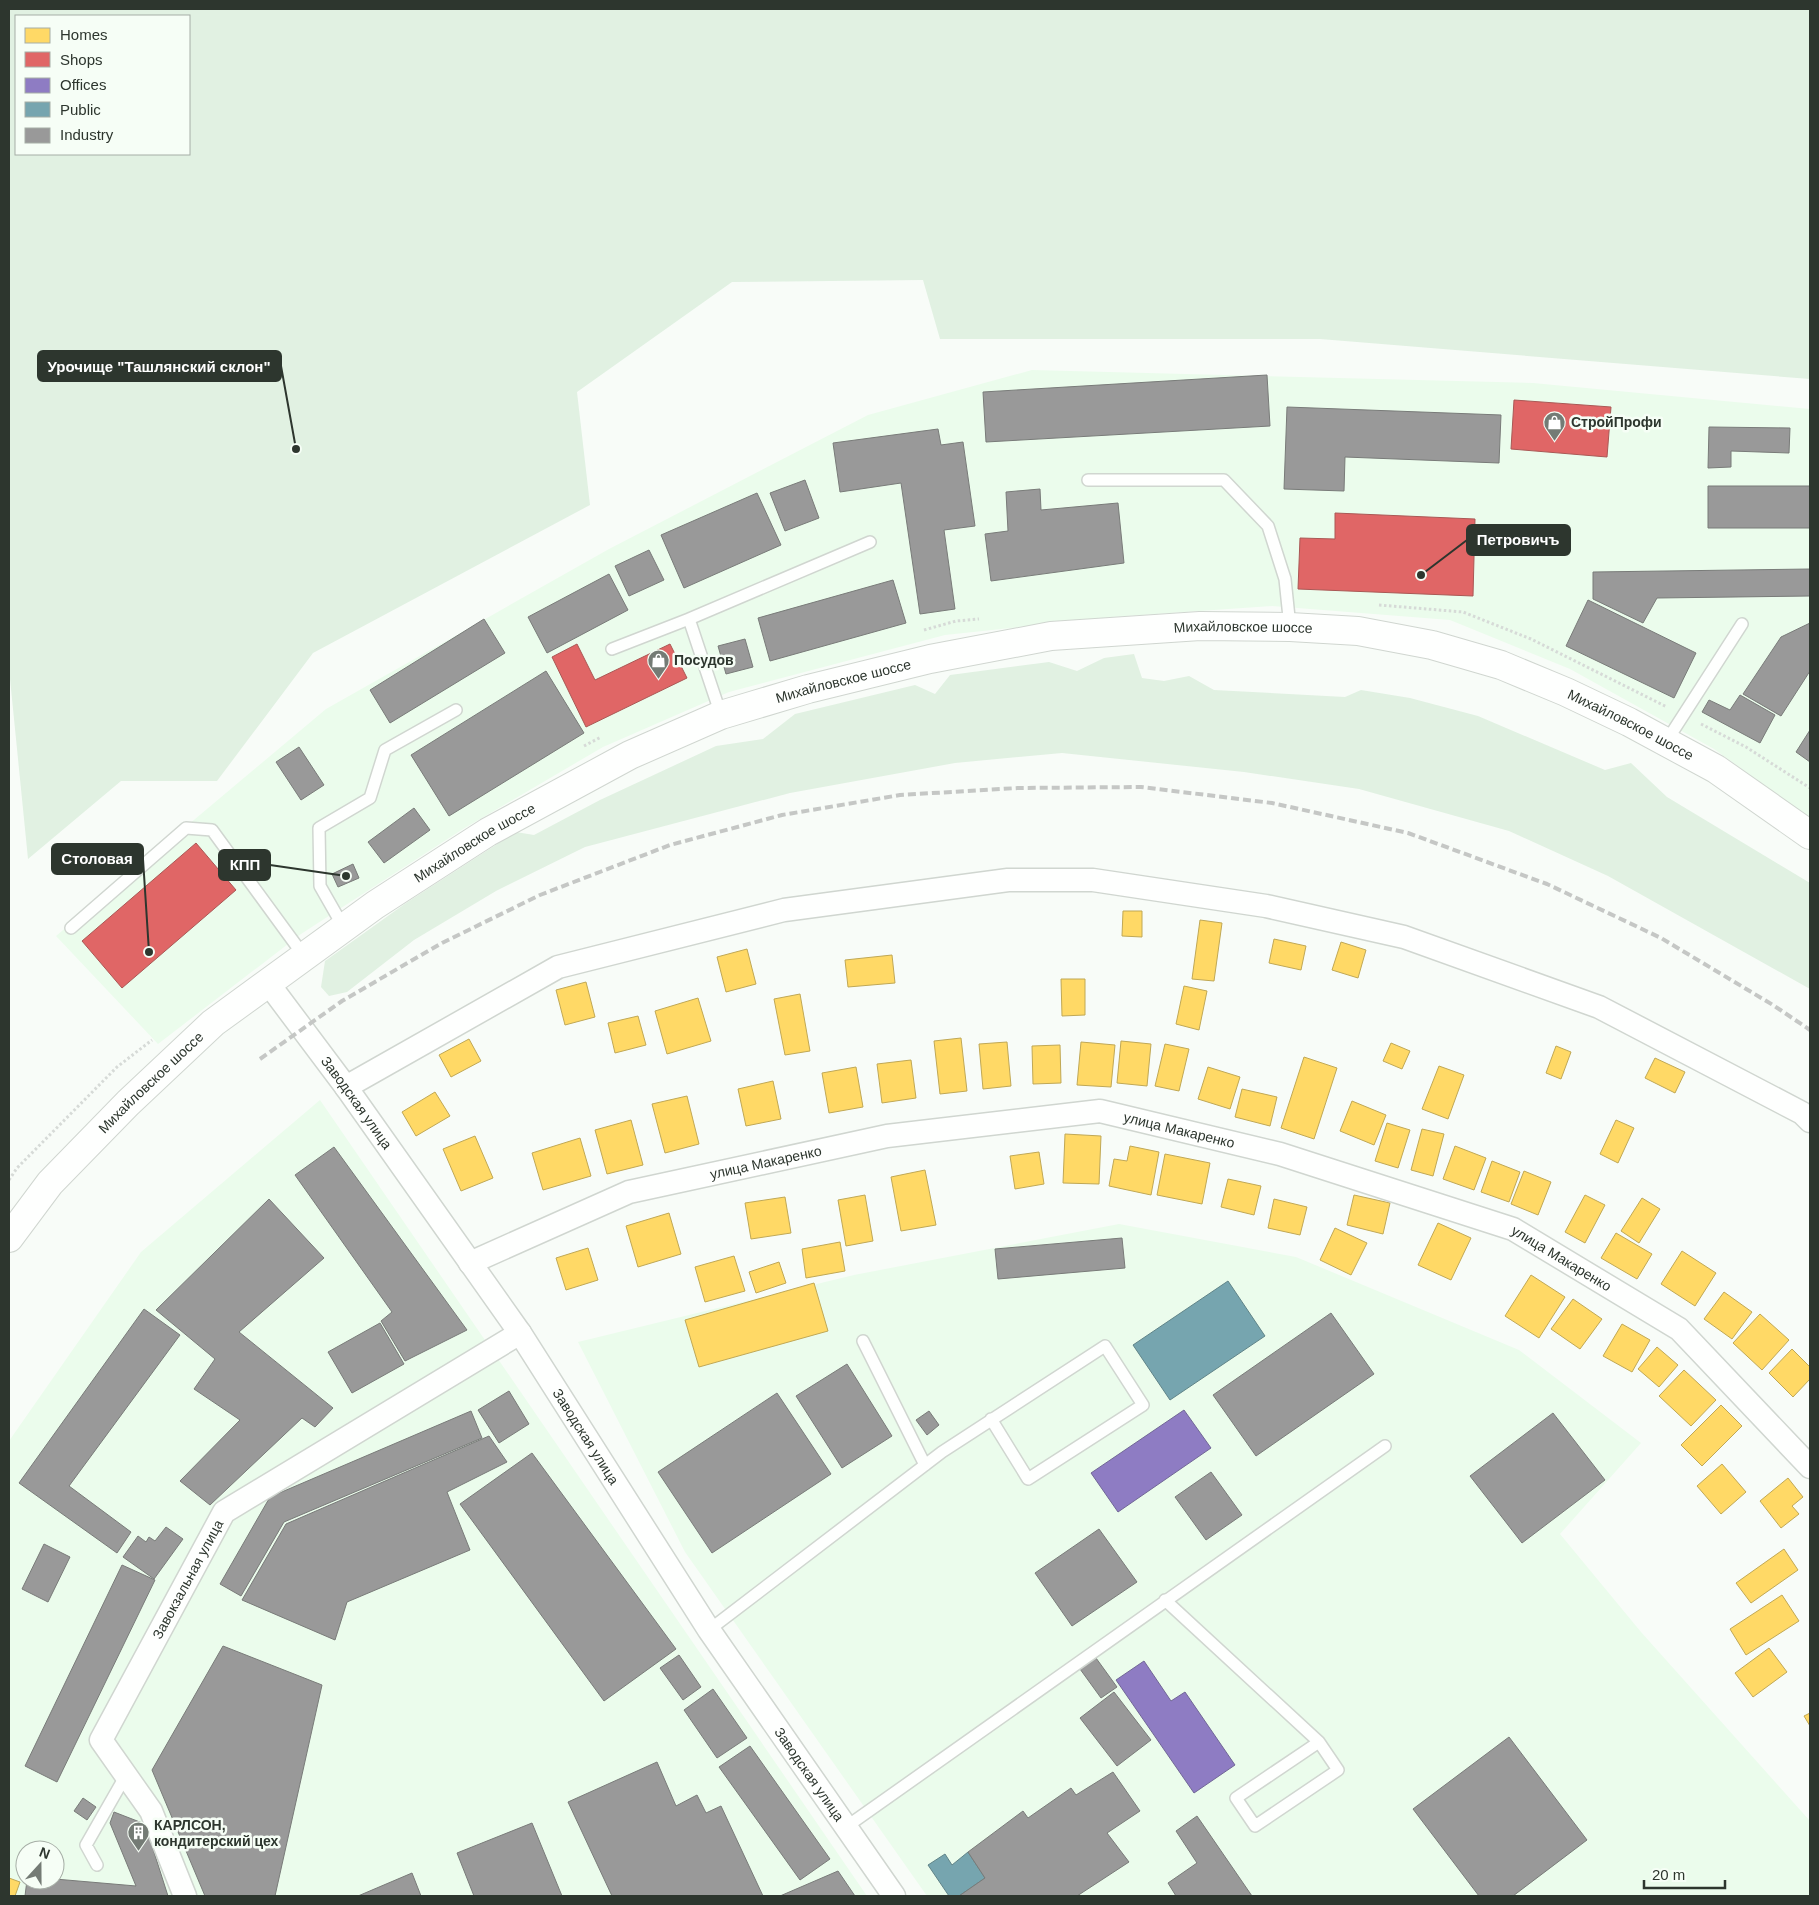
<svg xmlns="http://www.w3.org/2000/svg" width="1819" height="1905" viewBox="0 0 1819 1905" font-family="Helvetica,sans-serif">
  <style>
    .built { fill: #ebfcec; fill-rule: evenodd }
    .green { fill: #e1f1e2; fill-rule: evenodd }
    .homes { fill: #ffd966; stroke: #c0a855 }
    .shops { fill: #e06666; stroke: #aa5855 }
    .offices { fill: #8e7cc3; stroke: #716796 }
    .public { fill: #76a5af; stroke: #608488 }
    .industry { fill: #999; stroke: #797b79 }
    .lines { fill: none; stroke-linecap: round; stroke-linejoin: round }
    .lane-casing { stroke: #d0d6d0; stroke-width: 14 }
    .street-casing { stroke: #d0d6d0; stroke-width: 25 }
    .secondary-casing { stroke: #d0d6d0; stroke-width: 30 }
    .path { stroke: #d6dad7; stroke-width: 3; stroke-dasharray: 2.5 2.5; stroke-linecap: butt }
    .lane { stroke: #fefffe; stroke-width: 11 }
    .street { stroke: #fefffe; stroke-width: 22 }
    .secondary { stroke: #fefffe; stroke-width: 28 }
    .rail { stroke: #c5c7c5; stroke-width: 4; stroke-dasharray: 8 4; stroke-linecap: butt }
    .labels { text-anchor: middle; stroke-width: 5; stroke-linejoin: round; paint-order: stroke }
    .poi-label { font-size: 14px; font-weight: bold; fill: #2d362e; stroke: #f6fef6; text-anchor: start }
    .street-label { font-size: 14px; fill: #2d362e; stroke: #f6fef6 }
    .leader { fill: none; stroke: #2d362e; stroke-width: 2 }
    .callout-dot { fill: #2d362e; stroke: #f6fef6; stroke-width: 2 }
    .callout { fill: #2d362e; stroke: #2d362e; stroke-width: 2 }
    .callout-label { font-size: 15px; text-anchor: middle; font-weight: bold; fill: #fff }
  </style>
  <rect width="100%" height="100%" fill="#f8fcf8"/>
  <path class="built" d="M 1032,370 L 1533,383 L 1810,409 L 1810,818 L 1714,749 L 1570,669 L 1450,620 L 1272,606 L 1112,617 L 945,635 L 729,692 L 603,747 L 463,829 L 301,934 L 158,1044 L 56,936 L 326,709 L 609,549 L 868,415 Z
    M 320,1100 L 867,1896 L 9,1896 L 9,1441 L 141,1252 ZM 25,1850 L 55,1850 L 55,1880 L 25,1880 Z
    M 1119,1224 L 1296,1257 L 1519,1350 L 1641,1443 L 1560,1534 L 1641,1632 L 1810,1821 L 1810,1896 L 927,1896 L 685,1552 L 578,1342 L 854,1275 Z"/>
  <path class="green" d="M 9,9 L 1810,9 L 1810,379 L 1320,339 L 940,339 L 923,280 L 732,282 L 577,392 L 590,505 L 313,653 L 217,781 L 121,781 L 28,859 L 9,669 ZM 16,16 L 189,16 L 189,154 L 16,154 Z
    M 1134,654 L 1142,678 L 1164,681 L 1189,676 L 1214,690 L 1345,697 L 1361,690 L 1410,698 L 1478,716 L 1605,770 L 1631,763 L 1667,797 L 1810,883 L 1810,989 L 1608,876 L 1509,831 L 1359,789 L 1244,772 L 1062,753 L 955,763 L 790,793 L 585,847 L 496,891 L 414,940 L 347,992 L 329,996 L 321,987 L 325,961 L 406,903 L 516,832 L 534,835 L 600,800 L 716,746 L 763,739 L 795,714 L 915,685 L 935,694 L 950,675 L 1049,662 L 1077,671 L 1104,658 Z"/>
  <path class="homes" d="M 1123,911 L 1142,911 L 1142,937 L 1122,936 Z
    M 1200,920 L 1222,923 L 1214,981 L 1192,979 Z
    M 1274,939 L 1306,946 L 1301,970 L 1269,963 Z
    M 1341,942 L 1366,950 L 1358,978 L 1332,970 Z
    M 747,949 L 756,984 L 726,992 L 717,957 Z
    M 892,955 L 895,983 L 848,987 L 845,960 Z
    M 1061,979 L 1085,979 L 1085,1015 L 1062,1016 Z
    M 586,982 L 595,1017 L 565,1025 L 556,990 Z
    M 1184,986 L 1207,991 L 1199,1030 L 1176,1024 Z
    M 800,994 L 810,1051 L 785,1055 L 774,999 Z
    M 698,998 L 711,1041 L 667,1054 L 655,1011 Z
    M 638,1016 L 646,1045 L 615,1053 L 608,1023 Z
    M 961,1038 L 967,1091 L 940,1094 L 934,1041 Z
    M 469,1039 L 481,1061 L 451,1077 L 439,1055 Z
    M 1121,1041 L 1151,1044 L 1147,1086 L 1117,1083 Z
    M 1007,1042 L 1011,1086 L 983,1089 L 979,1044 Z
    M 1081,1042 L 1115,1045 L 1111,1087 L 1077,1085 Z
    M 1391,1043 L 1410,1051 L 1402,1069 L 1383,1061 Z
    M 1165,1044 L 1189,1049 L 1179,1091 L 1155,1086 Z
    M 1060,1045 L 1061,1083 L 1033,1084 L 1032,1046 Z
    M 1556,1046 L 1571,1052 L 1561,1079 L 1546,1073 Z
    M 1304,1057 L 1337,1068 L 1314,1139 L 1281,1128 Z
    M 1655,1058 L 1685,1072 L 1675,1093 L 1645,1078 Z
    M 911,1060 L 916,1098 L 882,1103 L 877,1064 Z
    M 1439,1066 L 1464,1075 L 1448,1119 L 1422,1109 Z
    M 856,1067 L 863,1107 L 829,1113 L 822,1073 Z
    M 1208,1067 L 1240,1077 L 1230,1109 L 1198,1099 Z
    M 773,1081 L 781,1119 L 746,1126 L 738,1089 Z
    M 1242,1089 L 1277,1097 L 1270,1126 L 1235,1117 Z
    M 435,1092 L 450,1116 L 416,1136 L 402,1112 Z
    M 687,1096 L 699,1144 L 665,1153 L 652,1104 Z
    M 1352,1101 L 1386,1115 L 1374,1145 L 1340,1131 Z
    M 631,1120 L 643,1165 L 607,1174 L 595,1130 Z
    M 1616,1120 L 1634,1128 L 1618,1163 L 1600,1154 Z
    M 1387,1123 L 1410,1130 L 1398,1168 L 1375,1161 Z
    M 1422,1129 L 1444,1134 L 1433,1176 L 1411,1170 Z
    M 1065,1134 L 1101,1136 L 1099,1184 L 1063,1183 Z
    M 475,1136 L 493,1178 L 461,1191 L 443,1149 Z
    M 580,1138 L 591,1176 L 543,1190 L 532,1153 Z
    M 1130,1146 L 1159,1152 L 1151,1195 L 1109,1186 L 1114,1159 L 1127,1161 Z
    M 1455,1146 L 1486,1158 L 1474,1190 L 1443,1179 Z
    M 1039,1152 L 1044,1184 L 1015,1189 L 1010,1156 Z
    M 1165,1154 L 1210,1163 L 1202,1204 L 1157,1195 Z
    M 1492,1161 L 1520,1172 L 1509,1202 L 1481,1192 Z
    M 925,1170 L 936,1225 L 901,1231 L 891,1177 Z
    M 1524,1171 L 1551,1182 L 1538,1215 L 1511,1204 Z
    M 1228,1179 L 1261,1186 L 1254,1215 L 1221,1207 Z
    M 865,1195 L 873,1241 L 846,1246 L 838,1200 Z
    M 1354,1195 L 1390,1203 L 1383,1234 L 1347,1225 Z
    M 1585,1195 L 1605,1205 L 1585,1243 L 1565,1232 Z
    M 785,1197 L 791,1233 L 751,1239 L 745,1203 Z
    M 1642,1198 L 1660,1209 L 1639,1243 L 1621,1231 Z
    M 1274,1199 L 1307,1207 L 1300,1235 L 1268,1228 Z
    M 669,1213 L 681,1254 L 638,1267 L 626,1226 Z
    M 1438,1223 L 1471,1238 L 1451,1280 L 1418,1265 Z
    M 1335,1228 L 1367,1243 L 1351,1275 L 1320,1260 Z
    M 1616,1233 L 1652,1254 L 1637,1279 L 1601,1258 Z
    M 840,1242 L 845,1271 L 806,1278 L 802,1249 Z
    M 588,1248 L 598,1280 L 566,1290 L 556,1258 Z
    M 1682,1251 L 1716,1273 L 1695,1306 L 1661,1284 Z
    M 734,1256 L 745,1291 L 705,1302 L 695,1267 Z
    M 779,1262 L 786,1283 L 756,1293 L 749,1272 Z
    M 1531,1275 L 1565,1297 L 1539,1338 L 1505,1316 Z
    M 814,1283 L 828,1331 L 699,1367 L 685,1320 Z
    M 1724,1292 L 1752,1312 L 1732,1339 L 1704,1319 Z
    M 1573,1299 L 1602,1319 L 1580,1349 L 1551,1329 Z
    M 1760,1314 L 1789,1340 L 1762,1370 L 1733,1343 Z
    M 1622,1324 L 1650,1340 L 1632,1372 L 1603,1356 Z
    M 1657,1347 L 1678,1365 L 1659,1387 L 1638,1369 Z
    M 1792,1349 L 1810,1367 L 1810,1379 L 1793,1397 L 1769,1373 Z
    M 1684,1370 L 1716,1400 L 1691,1426 L 1659,1396 Z
    M 1721,1405 L 1742,1426 L 1702,1466 L 1681,1445 Z
    M 1722,1464 L 1746,1492 L 1721,1514 L 1697,1486 Z
    M 1788,1478 L 1803,1497 L 1792,1506 L 1799,1514 L 1781,1528 L 1760,1501 Z
    M 1784,1549 L 1798,1570 L 1751,1603 L 1736,1583 Z
    M 1782,1595 L 1799,1621 L 1746,1655 L 1730,1629 Z
    M 1769,1648 L 1787,1672 L 1753,1697 L 1735,1673 Z
    M 1810,1713 L 1810,1726 L 1804,1716 Z
    M 9,1878 L 20,1882 L 15,1896 L 9,1896 Z"/>
  <path class="shops" d="M 1514,400 L 1611,407 L 1607,457 L 1511,449 Z
    M 1335,513 L 1475,519 L 1473,596 L 1298,589 L 1300,538 L 1335,539 Z
    M 577,644 L 595,680 L 670,644 L 687,678 L 586,727 L 552,657 Z
    M 196,843 L 236,890 L 122,988 L 82,941 Z"/>
  <path class="offices" d="M 1184,1410 L 1211,1448 L 1118,1512 L 1091,1473 Z
    M 1144,1661 L 1171,1701 L 1185,1692 L 1235,1765 L 1194,1793 L 1116,1680 Z"/>
  <path class="public" d="M 1228,1281 L 1265,1336 L 1170,1400 L 1133,1345 Z
    M 968,1852 L 985,1878 L 959,1896 L 949,1896 L 928,1865 L 945,1854 L 952,1865 Z"/>
  <path class="industry" d="M 1267,375 L 1270,426 L 986,442 L 983,392 Z
    M 1287,407 L 1501,415 L 1499,463 L 1345,457 L 1344,491 L 1284,489 Z
    M 1709,427 L 1790,428 L 1789,453 L 1731,451 L 1731,467 L 1708,468 Z
    M 938,429 L 941,445 L 963,442 L 975,526 L 944,530 L 955,609 L 920,614 L 901,483 L 840,492 L 833,443 Z
    M 805,480 L 819,518 L 785,531 L 770,493 Z
    M 1708,486 L 1810,486 L 1810,528 L 1708,528 Z
    M 1040,489 L 1041,510 L 1118,503 L 1124,563 L 991,581 L 985,534 L 1008,531 L 1006,492 Z
    M 757,493 L 781,545 L 684,588 L 661,535 Z
    M 649,550 L 664,580 L 629,596 L 615,566 Z
    M 1810,569 L 1810,596 L 1657,598 L 1643,623 L 1593,599 L 1593,572 Z
    M 609,574 L 628,610 L 547,653 L 528,617 Z
    M 893,580 L 906,623 L 770,661 L 758,618 Z
    M 1588,600 L 1696,653 L 1674,698 L 1566,646 Z
    M 484,619 L 505,653 L 390,723 L 370,690 Z
    M 1810,623 L 1810,671 L 1781,716 L 1743,694 L 1781,637 Z
    M 745,639 L 753,667 L 726,674 L 718,646 Z
    M 546,671 L 584,733 L 449,816 L 411,755 Z
    M 1740,695 L 1775,715 L 1760,743 L 1702,712 L 1709,700 L 1730,710 Z
    M 1810,730 L 1810,762 L 1796,752 Z
    M 299,747 L 324,785 L 301,800 L 276,762 Z
    M 414,808 L 430,830 L 384,863 L 368,842 Z
    M 353,864 L 359,878 L 338,887 L 332,874 Z
    M 334,1147 L 467,1330 L 405,1361 L 381,1321 L 392,1312 L 295,1175 Z
    M 269,1199 L 324,1258 L 239,1332 L 333,1408 L 315,1427 L 302,1418 L 210,1505 L 180,1481 L 240,1420 L 194,1389 L 215,1359 L 156,1310 Z
    M 1122,1238 L 1125,1268 L 998,1279 L 995,1249 Z
    M 144,1309 L 180,1335 L 69,1486 L 131,1532 L 117,1553 L 19,1483 Z
    M 1331,1313 L 1374,1374 L 1256,1456 L 1213,1395 Z
    M 380,1323 L 404,1364 L 352,1393 L 328,1352 Z
    M 847,1364 L 892,1436 L 842,1468 L 796,1396 Z
    M 509,1391 L 529,1424 L 499,1443 L 478,1410 Z
    M 777,1393 L 831,1474 L 712,1553 L 658,1472 Z
    M 471,1411 L 482,1438 L 284,1522 L 241,1596 L 220,1584 L 270,1497 Z
    M 929,1411 L 939,1425 L 927,1435 L 916,1420 Z
    M 1553,1413 L 1605,1480 L 1522,1543 L 1470,1476 Z
    M 489,1436 L 507,1462 L 447,1492 L 470,1550 L 347,1602 L 335,1640 L 242,1600 L 286,1524 Z
    M 532,1453 L 676,1649 L 604,1701 L 460,1504 Z
    M 1211,1472 L 1242,1515 L 1206,1540 L 1175,1497 Z
    M 166,1527 L 183,1539 L 154,1579 L 123,1557 L 138,1536 L 146,1542 L 149,1537 L 155,1541 Z
    M 1099,1529 L 1137,1582 L 1072,1626 L 1035,1573 Z
    M 44,1544 L 70,1557 L 48,1602 L 22,1589 Z
    M 122,1565 L 155,1580 L 57,1782 L 25,1766 Z
    M 223,1646 L 322,1685 L 275,1896 L 205,1896 L 152,1770 Z
    M 679,1655 L 701,1687 L 683,1700 L 660,1668 Z
    M 1096,1658 L 1117,1687 L 1101,1698 L 1080,1669 Z
    M 713,1689 L 747,1738 L 717,1758 L 684,1710 Z
    M 1114,1692 L 1151,1740 L 1117,1766 L 1080,1718 Z
    M 1509,1737 L 1587,1840 L 1513,1896 L 1479,1896 L 1413,1809 Z
    M 750,1746 L 830,1859 L 800,1880 L 719,1767 Z
    M 657,1762 L 676,1806 L 697,1795 L 706,1813 L 721,1806 L 763,1896 L 612,1896 L 568,1802 Z
    M 1113,1772 L 1140,1811 L 1107,1833 L 1129,1862 L 1077,1896 L 959,1896 L 985,1878 L 968,1852 L 1023,1811 L 1028,1818 L 1071,1788 L 1076,1795 Z
    M 83,1798 L 96,1807 L 87,1820 L 74,1811 Z
    M 114,1812 L 145,1824 L 168,1896 L 25,1896 L 27,1880 L 55,1879 L 136,1886 L 110,1823 Z
    M 1197,1816 L 1252,1896 L 1176,1896 L 1168,1883 L 1197,1863 L 1176,1831 Z
    M 532,1823 L 562,1896 L 474,1896 L 457,1853 Z
    M 838,1871 L 855,1896 L 780,1896 Z
    M 412,1873 L 421,1896 L 358,1896 Z"/>
  <g class="lines">
    <defs>
      <path id="lane" d="M 1088,480 L 1224,480 L 1268,526 L 1285,579 L 1290,627
        M 689,619 L 870,542
        M 612,649 L 689,619 L 721,715
        M 1666,742 L 1742,624
        M 71,928 L 186,828 L 212,830 L 304,956
        M 344,928 L 320,886 L 319,828 L 370,798 L 385,750 L 456,710
        M 863,1341 L 925,1465
        M 1165,1600 L 1319,1742 L 1338,1770 L 1255,1826 L 1236,1798 L 1319,1742
        M 709,1630 L 942,1452 L 1105,1346 L 1143,1405 L 1028,1479 L 991,1419
        M 846,1827 L 1385,1446
        M 97,1865 L 86,1845 L 126,1775"/>
      <g id="street">
        <path id="s1" d="M 268,983 L 346,1087 L 520,1333 L 709,1630 L 894,1896"/>
        <path d="M 346,1087 L 558,967 L 784,910 L 1008,880 L 1093,880 L 1266,906 L 1404,937 L 1599,1007 L 1802,1113 L 1810,1121"/>
        <path id="s2" d="M 470,1263 L 629,1192 L 887,1136 L 1100,1111 L 1280,1154 L 1513,1229 L 1679,1329 L 1810,1467"/>
        <path id="s3" d="M 185,1896 L 151,1811 L 101,1740 L 224,1512 L 520,1333"/>
      </g>
      <g id="secondary">
        <path id="s4" d="M 9,1238 L 50,1183 L 128,1103 L 213,1023 L 375,905 L 488,832 L 630,755 L 721,715 L 808,689 L 930,659 L 1051,636 L 1200,626 L 1290,627 L 1358,631 L 1432,645 L 1501,665 L 1566,692 L 1629,722 L 1716,769 L 1810,835"/>
      </g>
    </defs>
    <use href="#lane" class="lane-casing"/>
    <use href="#street" class="street-casing"/>
    <use href="#secondary" class="secondary-casing"/>
    <path class="path" d="M 1379,605 L 1463,612 L 1531,639 L 1667,707
      M 924,630 L 956,621 L 979,619
      M 1701,724 L 1746,747 L 1810,788
      M 584,746 L 601,737
      M 9,1180 L 17,1168 L 117,1067 L 152,1040"/>
    <use href="#lane" class="lane"/>
    <use href="#street" class="street"/>
    <use href="#secondary" class="secondary"/>
    <path class="rail" d="M 260,1059 L 342,1001 L 442,943 L 540,895 L 670,845 L 782,815 L 900,795 L 1018,788 L 1141,787 L 1272,803 L 1408,833 L 1547,884 L 1661,938 L 1773,1005 L 1810,1030"/>
  </g>
  <defs>
    <symbol id="shop-pin" viewBox="-11 -11 22 30"><path d="M0 17L-7.5 6A9.5 9.5 0 1 1 7.5 6Z" fill="#747b75" stroke="#f6fef6"/><path d="M-5-2.5h2.3a2.7 3.5 0 0 1 5.4 0H5L5.5 6h-11ZM-1.5-2.5h3a1.5 2.3 0 0 0-3 0Z" fill="#fff"/></symbol>
    <symbol id="building-pin" viewBox="-11 -11 22 30"><path d="M0 17L-7.5 6A9.5 9.5 0 1 1 7.5 6Z" fill="#747b75" stroke="#f6fef6"/><path d="M-4-6H4V6H1V3H-1V6H-4ZM-2.5-4.3h1.7v1.8h-1.7ZM.8-4.3h1.7v1.8H.8ZM-2.5-1h1.7V.8h-1.7ZM.8-1h1.7V.8H.8Z" fill="#fff"/></symbol>
  </defs>
  <g fill-rule="evenodd">
    <use href="#shop-pin" x="1542" y="410" width="25" height="34"/>
    <use href="#shop-pin" x="646" y="648" width="25" height="34"/>
    <use href="#building-pin" x="126" y="1820" width="25" height="34"/>
  </g>
  <g class="labels">
    <g class="poi-label">
      <text x="1571" y="427">СтройПрофи</text>
      <text x="674" y="665">Посудов</text>
      <text x="154" y="1830">КАРЛСОН,<tspan x="154" dy="16">кондитерский цех</tspan></text>
    </g>
    <g class="street-label">
      <text dy="5" stroke="none"><textPath href="#s4" startOffset="1425">Михайловское шоссе</textPath></text>
      <text dy="5" stroke="none"><textPath href="#s4" startOffset="1020">Михайловское шоссе</textPath></text>
      <text dy="5" stroke="none"><textPath href="#s4" startOffset="1830">Михайловское шоссе</textPath></text>
      <text dy="5" stroke="none"><textPath href="#s4" startOffset="615">Михайловское шоссе</textPath></text>
      <text dy="5" stroke="none"><textPath href="#s4" startOffset="211">Михайловское шоссе</textPath></text>
      <text dy="5" stroke="none"><textPath href="#s1" startOffset="149">Заводская улица</textPath></text>
      <text dy="5" stroke="none"><textPath href="#s2" startOffset="734">улица Макаренко</textPath></text>
      <text dy="5" stroke="none"><textPath href="#s2" startOffset="314">улица Макаренко</textPath></text>
      <text dy="5" stroke="none"><textPath href="#s2" startOffset="1139">улица Макаренко</textPath></text>
      <text dy="5" stroke="none"><textPath href="#s1" startOffset="554">Заводская улица</textPath></text>
      <text dy="5" stroke="none"><textPath href="#s3" startOffset="361">Завокзальная улица</textPath></text>
      <text dy="5" stroke="none"><textPath href="#s1" startOffset="959">Заводская улица</textPath></text>
    </g>
  </g>
  <path class="leader" d="M296 449L281 366M1421 575L1467 540M149 952L143 859M346 876L270 865"/>
  <g class="callout-dot">
    <circle cx="296" cy="449" r="5"/>
    <circle cx="1421" cy="575" r="5"/>
    <circle cx="149" cy="952" r="5"/>
    <circle cx="346" cy="876" r="5"/>
  </g>
  <g class="callout">
    <rect x="38" y="351" width="243" height="30" rx="5"/>
    <rect x="1467" y="525" width="103" height="30" rx="5"/>
    <rect x="52" y="844" width="91" height="30" rx="5"/>
    <rect x="219" y="850" width="51" height="30" rx="5"/>
  </g>
  <g class="callout-label">
    <text x="159" y="372">Урочище "Ташлянский склон"</text>
    <text x="1518" y="545">Петровичъ</text>
    <text x="97" y="864">Столовая</text>
    <text x="245" y="870">КПП</text>
  </g>
  <rect width="1819" height="1905" fill="none" stroke="#2d362e" stroke-width="20"/>
  <rect x="15" y="15" width="175" height="140" fill="#f6fef6" stroke="#a6aea6"/>
  <rect x="25" y="28" width="25" height="15" fill="#ffd966" stroke="#a6aea6"/>
  <text x="60" y="40" font-size="15" fill="#2d362e">Homes</text>
  <rect x="25" y="52" width="25" height="15" fill="#e06666" stroke="#a6aea6"/>
  <text x="60" y="65" font-size="15" fill="#2d362e">Shops</text>
  <rect x="25" y="78" width="25" height="15" fill="#8e7cc3" stroke="#a6aea6"/>
  <text x="60" y="90" font-size="15" fill="#2d362e">Offices</text>
  <rect x="25" y="102" width="25" height="15" fill="#76a5af" stroke="#a6aea6"/>
  <text x="60" y="115" font-size="15" fill="#2d362e">Public</text>
  <rect x="25" y="128" width="25" height="15" fill="#999999" stroke="#a6aea6"/>
  <text x="60" y="140" font-size="15" fill="#2d362e">Industry</text>
  <g transform="translate(40 1865) rotate(21)"><circle r="24" fill="#f6fef6" stroke="#a6aea6"/>
  <path d="M0-4L9 19L0 12L-9 19Z" fill="#747b75"/>
  <text y="-8" font-size="14" font-weight="bold" text-anchor="middle" fill="#2d362e">N</text>
  </g>
  <path d="M1644 1880v8h81v-8" fill="none" stroke="#2d362e" stroke-width="2.5"/>
  <text x="1652" y="1880" font-size="15" fill="#2d362e" stroke="#f6fef6" stroke-width="4" paint-order="stroke">20 m</text>
</svg>
